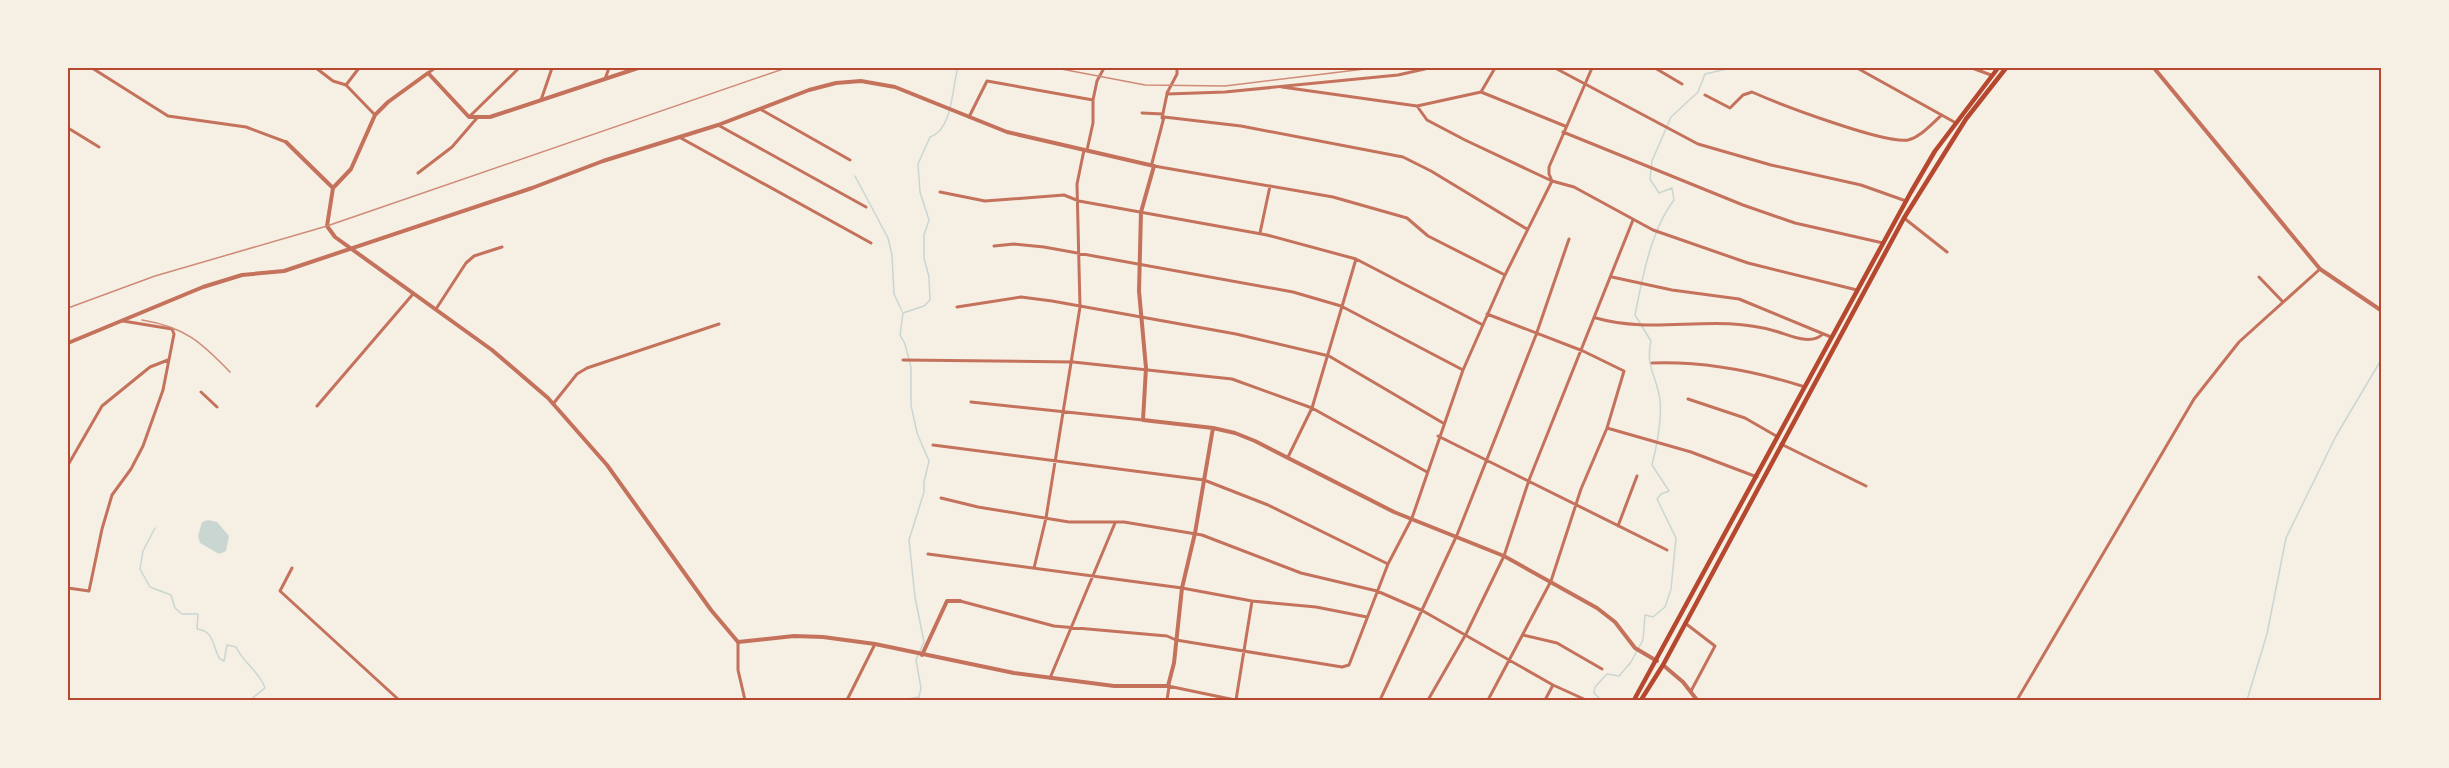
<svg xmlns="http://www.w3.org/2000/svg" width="2449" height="768" viewBox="0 0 2449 768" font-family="Merriweather,serif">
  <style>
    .water { fill: #c9d6d2 }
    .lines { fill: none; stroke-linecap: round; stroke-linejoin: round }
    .stream { stroke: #c9d6d2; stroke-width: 1.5 }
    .minor { stroke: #c5725c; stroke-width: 3 }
    .tertiary { stroke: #c5725c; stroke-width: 4 }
    .trunk { stroke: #b5482f; stroke-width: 4.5 }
    .rail { stroke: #cf8b77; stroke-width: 1.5 }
    .neatline { fill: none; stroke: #b5482f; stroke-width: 2 }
  </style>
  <rect width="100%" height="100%" fill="#f6efe4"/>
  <path class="water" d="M 208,520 L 217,522 L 229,536 L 226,551 L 219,554 L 200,543 L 198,536 L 202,522 Z"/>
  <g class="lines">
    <path class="stream" d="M 855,176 L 888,238 L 892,255 L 894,294 L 902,311
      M 155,528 L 143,551 L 140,569 L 150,587 L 171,595 L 175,608 L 182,614 L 198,614 L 197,629 C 215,631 212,647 220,659 L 224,661 L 227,645 L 236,647 C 244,664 260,672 265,688 L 250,700
      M 902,700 L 919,697 L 921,688 L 916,660 L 924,642 L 915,597 L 909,540 L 924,492 L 924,482 L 929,461 L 917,433 L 911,405 L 911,367 L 905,344 L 900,335 L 903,313 L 924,306 L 930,300 L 929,277 L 924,258 L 924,235 L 929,220 L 920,192 L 918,164 L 930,137 C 952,130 952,91 957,71 L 954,68
      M 1601,700 L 1594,693 L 1595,687 L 1607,674 L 1619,676 L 1631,662 L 1643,640 L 1645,615 L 1653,617 L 1665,607 L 1671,589 L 1676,538 L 1657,499 L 1661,494 L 1669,491 L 1652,465 C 1657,445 1662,421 1660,400 C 1657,377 1645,366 1651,341 L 1635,315 C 1642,279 1651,230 1674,200 L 1672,188 L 1659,193 L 1650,179 L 1652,161 L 1671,117 L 1698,92 L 1705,74 L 1731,68
      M 2247,700 L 2267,634 L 2286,538 L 2336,436 L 2381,360"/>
    <path class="minor" d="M 92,68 L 168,116 L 246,127 L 286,142
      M 316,68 L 333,81 L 346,85
      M 359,68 L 346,85 L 375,115
      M 1555,68 L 1698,144 L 1771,165 L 1861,185 L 1906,201
      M 1655,68 L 1682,84
      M 1857,68 L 1956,123
      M 1972,68 L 1991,75
      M 428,73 L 435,68
      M 605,79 L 609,68
      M 1282,87 L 1417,106 L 1481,92 L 1495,68
      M 1481,92 L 1565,126
      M 1167,93 L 1177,74 L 1177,68
      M 1705,95 L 1730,108 L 1743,95 L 1752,92 C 1779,104 1884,144 1908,140 C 1921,137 1932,123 1942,115
      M 541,100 L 552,68
      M 1417,106 L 1427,120 L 1465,140 L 1552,181 L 1574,187 L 1653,230 L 1748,263 L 1857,290
      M 760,109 L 850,160
      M 1142,113 L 1163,114
      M 469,117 L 519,68
      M 969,117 L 987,81 L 1093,100 L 1097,81 L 1104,68
      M 1162,118 L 1167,94 L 1225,92 L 1398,75 L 1429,68
      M 718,125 L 866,207
      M 68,128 L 99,147
      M 1563,132 L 1743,205 L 1795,223 L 1883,243
      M 679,137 L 871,243
      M 1087,150 L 1093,123 L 1093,100
      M 1152,163 L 1164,117 L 1241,126 L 1403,157 L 1431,171 L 1527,229
      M 1154,166 L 1333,197 L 1407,218 L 1428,236 L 1505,275
      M 418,173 L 452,147 L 477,118
      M 940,192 L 985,201 L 1064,195 L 1079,201 L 1267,235 L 1356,259 L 1483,325
      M 1904,218 L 1947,252
      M 1260,233 L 1270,186
      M 994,246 L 1014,244 L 1044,247 L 1293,292 L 1341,306 L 1463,370
      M 1612,277 L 1672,290 L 1739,299 L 1831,337
      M 2259,277 L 2283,302
      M 957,307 L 1021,297 L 1052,301 L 1236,334 L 1329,356 L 1443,423
      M 436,309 L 466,263 L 474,256 L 502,247
      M 1487,314 L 1583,351 L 1624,371 L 1607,428 L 1581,489 L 1551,581 L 1488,700
      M 1596,318 C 1655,335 1715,313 1775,331 C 1790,335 1810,346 1823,334
      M 903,360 L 1073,362 L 1232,379 L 1312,408 L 1427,472
      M 1652,363 C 1705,361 1755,371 1805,387
      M 201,392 L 217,407
      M 1688,399 L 1745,418 L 1778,437
      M 971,402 L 1143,420
      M 553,404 L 577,374 L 587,368 L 719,324
      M 317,406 L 413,294
      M 1607,428 L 1691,452 L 1757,477
      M 1438,436 L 1667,550
      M 1781,444 L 1866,486
      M 933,445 L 1204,480 L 1268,505 L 1388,564
      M 1288,457 L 1312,408 L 1356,259
      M 68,465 L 102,406 L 150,367 L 168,360
      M 941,498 L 978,507 L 1069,522 L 1124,522 L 1202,535 L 1301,573 L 1377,591 L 1423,611 L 1553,685 L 1586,700
      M 1618,526 L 1637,476
      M 928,554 L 1182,588 L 1252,601 L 1316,607 L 1367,617
      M 292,568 L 280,591 L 399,700
      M 1034,568 L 1046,518 L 1080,307 L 1077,184 L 1084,150
      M 68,588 L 89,591 L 102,529 L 112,495 L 131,469 L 143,446 L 163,390 L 174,334 L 172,329 L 123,321
      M 960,601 L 1054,626 L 1167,636 L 1176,640 L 1342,667 L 1349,665 L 1388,564 L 1412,518 L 1463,370 L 1505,275 L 1552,181 L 1549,174 L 1549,167 L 1592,68
      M 1685,623 L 1715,646 L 1691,691
      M 1523,635 L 1557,643 L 1602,669
      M 738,642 L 738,670 L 745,700
      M 1050,678 L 1115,523
      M 1168,686 L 1235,700
      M 847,700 L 875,644
      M 1167,700 L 1169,687
      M 1236,700 L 1252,601
      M 1380,700 L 1457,535 L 1536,335 L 1569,239
      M 1428,700 L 1466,634 L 1504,556 L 1529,480 L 1633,220
      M 1545,700 L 1553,685
      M 2017,700 L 2194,399 L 2239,342 L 2320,269"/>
    <path class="tertiary" d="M 638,68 L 490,117 L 469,117 L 428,73 L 388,102 L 375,115 L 351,169 L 333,188 L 327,226 L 335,237 L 492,350 L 548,398 L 607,465 L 711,610 L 738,642 L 794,636 L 823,637 L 875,644 L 1014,673 L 1114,686 L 1168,686 L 1174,663 L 1182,588 L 1195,533 L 1213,428 L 1235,433 L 1255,441 L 1394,512 L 1504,556 L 1597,608 L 1615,622 L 1635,648 L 1657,661
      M 2154,68 L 2320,269 L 2382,311
      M 286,142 L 333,188
      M 68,343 L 203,287 L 242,275 L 284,271 L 532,188 L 603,161 L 718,125 L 809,90 L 836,83 L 861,81 L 895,87 L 1007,132 L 1154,166 L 1141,212 L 1139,291 L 1146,368 L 1143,420 L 1213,428
      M 922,655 L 947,601 L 960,601
      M 1663,665 L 1683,682 L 1697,700"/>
    <path class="trunk" d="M 1634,700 L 1911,192 L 1935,151 L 1998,68
      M 1641,700 L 1663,665 L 1904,218 L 1966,119 L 2006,68"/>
    <path class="rail" d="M 1056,68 L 1145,85 L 1225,86 L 1373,68
      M 68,308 L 155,276 L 327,226 L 786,68
      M 142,320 C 185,327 201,342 230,372"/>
  </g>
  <rect width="2449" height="768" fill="none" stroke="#f6efe4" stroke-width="138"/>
  <rect x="69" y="69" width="2311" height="630" class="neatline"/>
</svg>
